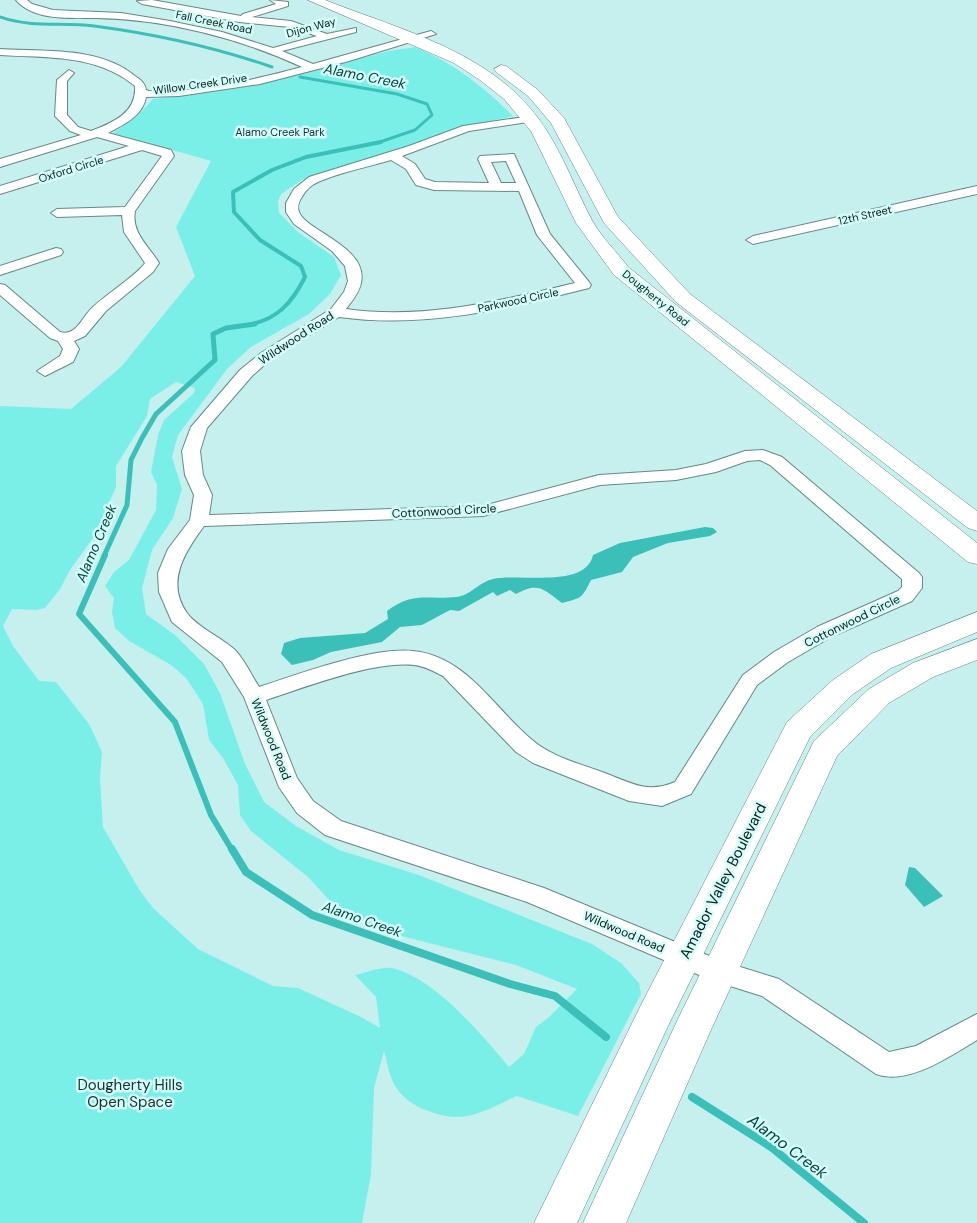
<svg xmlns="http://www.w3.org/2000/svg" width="977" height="1223" viewBox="0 0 977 1223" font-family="'DM Sans',sans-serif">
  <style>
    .green { fill: #7aefe8; fill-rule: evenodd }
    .water { fill: #3bc0b9 }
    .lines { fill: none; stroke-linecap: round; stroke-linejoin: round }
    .stream-far4 { stroke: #3bc0b9; stroke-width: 3 }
    .stream-far3 { stroke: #3bc0b9; stroke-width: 4 }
    .stream-far2 { stroke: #3bc0b9; stroke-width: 5 }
    .stream-far1 { stroke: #3bc0b9; stroke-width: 6 }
    .stream { stroke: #3bc0b9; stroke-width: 8 }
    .street-casing { stroke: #638a87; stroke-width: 2 }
    .secondary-casing { stroke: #638a87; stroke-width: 1 }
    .street { fill: #fff; fill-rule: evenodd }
    .secondary { fill: #fff; fill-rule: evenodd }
    .labels { text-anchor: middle; stroke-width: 5; stroke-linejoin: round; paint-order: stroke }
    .far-street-label { font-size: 11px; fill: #0b1b1a; stroke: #d3fefa }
    .far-park-label { font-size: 11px; fill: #1a302f; stroke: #d3fefa }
    .street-label { font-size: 12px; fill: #0b1b1a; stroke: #d3fefa }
    .water-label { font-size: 14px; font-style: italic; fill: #013f3d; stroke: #d3fefa }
    .near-street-label { font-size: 15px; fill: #0b1b1a; stroke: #d3fefa }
    .near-park-label { font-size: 15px; fill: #1a302f; stroke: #d3fefa }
    .near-water-label { font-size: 16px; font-style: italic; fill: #013f3d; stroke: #d3fefa }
  </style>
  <rect width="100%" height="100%" fill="#c6f0ed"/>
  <path class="green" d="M 415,47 C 457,65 481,85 513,116 L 452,130 L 393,153 L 302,180 L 281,194 L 278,201 L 279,213 L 298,232 L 334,257 L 341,275 L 330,294 L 309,314 L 251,347 L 227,369 L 178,435 L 172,457 L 182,489 L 173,518 L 152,550 L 142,588 L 146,614 L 175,635 L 204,664 L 220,693 L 245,764 L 264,802 L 296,826 L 339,850 L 419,875 L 592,944 L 621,963 L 639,983 L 641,994 L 578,1116 L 517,1096 C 483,1111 464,1126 426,1110 C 417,1107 404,1099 398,1090 C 389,1079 388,1064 384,1051 L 374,1088 L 371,1174 L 362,1223 L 0,1223 L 0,406 L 71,409 L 121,367 L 195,276 L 176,227 L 211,161 L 113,133 L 138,115 L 153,99 L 254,85 L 389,51 ZM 176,382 L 195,388 L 194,393 L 164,420 L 158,435 L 151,472 L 157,485 L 156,510 L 129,560 L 114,572 L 105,586 L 114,598 L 112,612 L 115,628 L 129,641 L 171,665 L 186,678 L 203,704 L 209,740 L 223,758 L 238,785 L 240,815 L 251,831 L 308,877 L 329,900 L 362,921 L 405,937 L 516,965 L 577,989 L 548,1018 L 536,1027 L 524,1054 L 509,1067 C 482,1035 435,978 392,968 C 382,966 365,973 355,975 L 376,997 L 380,1028 L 361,1017 L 298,988 L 273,986 L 198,949 L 154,909 L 140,891 L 103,827 L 100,778 L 102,752 L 89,724 L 56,682 L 39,681 L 13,646 L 3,626 L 12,609 L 36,610 L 45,608 L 60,589 L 70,570 L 95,535 L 116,487 L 116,466 L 147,416 L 150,399 Z"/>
  <path class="water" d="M 705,527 L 713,528 L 717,532 L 710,536 L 668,543 L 633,557 L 622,572 L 591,580 C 582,598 582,598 562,603 C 543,589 539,582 516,594 L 510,590 L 497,596 L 493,592 L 459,611 L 450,610 L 422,625 L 400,627 L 382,642 L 331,652 L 313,660 L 292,665 L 281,654 L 284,643 L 300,638 L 365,633 L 388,619 L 387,611 C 413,591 427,600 456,597 C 470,596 479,582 493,579 C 518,573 586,589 593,555 L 620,543 Z
    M 909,867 L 915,868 L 943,896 L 924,907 L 905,885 Z"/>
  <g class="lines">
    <path class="stream-far4" d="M 0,17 C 31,28 62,22 94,26 C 155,34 214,47 272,67
      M 300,77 L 397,94 L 427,104 L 432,115 L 415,130 L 377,143"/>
    <path class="stream-far3" d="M 247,325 C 277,320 292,303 305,277 L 301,266 L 260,240 L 234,212 L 233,192 L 272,170 L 306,157 L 381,142"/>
    <path class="stream-far2" d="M 104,556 L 127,505 L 131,460 L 142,438 L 156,414 L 215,360 L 213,334 L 226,328 L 255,324"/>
    <path class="stream-far1" d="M 105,555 L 79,614 L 175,722 L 211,815 L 232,850"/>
    <path class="stream" d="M 232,849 L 246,872 L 312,915 L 510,984 L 555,996 L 606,1037
      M 692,1097 L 771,1147 L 864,1223"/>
    <defs>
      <path id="street" d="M 16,0 L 27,0 L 32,4 L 53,10 L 121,13 L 170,21 L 222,32 L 273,48 L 317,36 L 290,27 L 239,22 L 142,4 L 137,1 L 152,0 L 241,16 L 243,14 L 276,4 L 270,0 L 288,2 L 288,6 L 252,17 L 291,21 L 327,34 L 356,28 L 356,32 L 282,51 L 313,64 L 431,31 L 436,34 L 349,61 L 260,84 L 179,96 L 146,97 C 143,116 123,125 108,133 L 171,150 L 174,156 L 135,211 C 131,233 149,246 159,263 L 153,272 L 106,311 L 85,336 L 74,341 L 79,349 L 73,362 L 45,376 L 37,371 L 60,356 L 63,349 L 58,341 L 50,338 L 0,295 L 0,284 L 5,285 L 60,332 C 76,337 82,317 92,308 C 105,295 137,275 145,263 L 124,232 L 122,215 L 57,217 L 51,213 L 57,209 L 125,207 L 162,156 L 142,150 L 0,194 L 0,186 L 129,146 L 97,137 L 0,167 L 0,159 L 81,135 L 70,131 L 55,116 L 57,80 L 69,70 L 74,73 L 67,81 L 67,115 L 78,127 L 91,131 C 112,123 137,113 135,86 C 96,54 48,58 0,55 L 0,49 C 43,52 99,46 135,76 C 141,80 145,83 146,90 L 149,91 C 199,93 253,80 302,67 C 239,38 165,19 96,18 C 71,18 34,21 16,0 Z
        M 531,116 L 537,119 L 535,121 L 469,131 L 402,156 L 415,164 L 425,179 L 435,182 L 489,183 L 478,159 L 480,156 L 514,154 L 550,234 L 589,282 L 591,285 L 589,288 C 506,309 425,329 339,317 L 271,359 L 252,376 L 207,428 L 200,451 L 203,475 L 212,495 L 209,515 L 483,506 L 599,475 L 676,470 L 706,464 L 745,451 L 763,450 L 782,457 L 919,573 L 922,577 L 922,588 L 912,601 L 831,637 L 788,662 L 757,685 L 691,794 L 662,806 L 629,801 L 533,763 L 516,752 L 443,676 C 433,671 424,666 414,665 C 372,661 306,687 266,700 L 297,778 L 313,801 L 341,821 L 544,888 L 724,962 L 779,979 L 889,1052 L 916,1046 L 977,1014 L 977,1040 C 950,1056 908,1086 876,1074 L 762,996 L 711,980 L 527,902 L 325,835 L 297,813 L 279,787 L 244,697 L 222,662 L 172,622 L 159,592 L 158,573 L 168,549 L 190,520 L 194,495 L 185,475 L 182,451 L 191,427 L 240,370 L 261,353 L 331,309 L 344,292 L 348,281 L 345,266 L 332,251 L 294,224 L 286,212 L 286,203 L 294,189 L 309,177 L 409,146 L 463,126 ZM 391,160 L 406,169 L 416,185 L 434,190 L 519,191 L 537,235 L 575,283 C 500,301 424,320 346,309 C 352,301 359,293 361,283 C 369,247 306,231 299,212 C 297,207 299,201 302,197 C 305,191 311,185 318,182 C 341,172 368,167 391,160 ZM 506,161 L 516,183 L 501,183 L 491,162 ZM 760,460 L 770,465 L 902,579 L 902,587 L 898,591 L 817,627 L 774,652 L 743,675 L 675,782 C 649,793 635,785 610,775 C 585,765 552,758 531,739 C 494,708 466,656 413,651 C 371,647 300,674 259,687 C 252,676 245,661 236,651 C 223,638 198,628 187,613 C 165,582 185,552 204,526 L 483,516 L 600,485 L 676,480 L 716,472 L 747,461 Z
        M 977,186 L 977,194 L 753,244 L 746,240 L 753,236 Z
        M 56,248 L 61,249 L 63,252 L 61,255 L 0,275 L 0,266 Z"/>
      <path id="secondary" d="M 308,0 L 325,0 C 398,29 489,51 538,118 C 562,150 574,187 593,222 C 602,238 617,252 628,267 L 977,543 L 977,564 L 968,562 L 614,275 L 576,223 L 531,131 L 504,99 L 480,80 L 454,63 Z
        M 501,65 L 506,66 L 538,90 L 564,118 L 618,217 L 690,294 L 977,511 L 977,531 L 968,528 L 676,302 L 604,223 L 551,123 L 528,96 L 496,72 L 494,69 Z
        M 977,612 L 977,632 L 891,668 L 853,694 L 810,737 L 668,1026 L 577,1223 L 534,1223 L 642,1003 L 787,722 L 833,680 L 871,654 Z
        M 977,639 L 977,660 L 933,677 L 889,703 L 837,756 L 710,1032 L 626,1223 L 583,1223 L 678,1019 L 814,741 L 869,689 L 913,663 Z"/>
    </defs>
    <use href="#street" class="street-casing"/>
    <use href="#secondary" class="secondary-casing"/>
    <use href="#street" class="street"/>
    <use href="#secondary" class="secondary"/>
  </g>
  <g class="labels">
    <g class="far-street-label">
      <text transform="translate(214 22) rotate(12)" y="4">Fall Creek Road</text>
      <text transform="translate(311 27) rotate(-15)" y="4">Dijon Way</text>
      <text transform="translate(200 84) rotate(-8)" y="4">Willow Creek Drive</text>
      <text transform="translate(71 169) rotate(-17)" y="4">Oxford Circle</text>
      <text transform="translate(865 215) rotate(-13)" y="4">12th Street</text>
      <text transform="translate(656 298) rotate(39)" y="4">Dougherty Road</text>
      <text transform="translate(518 300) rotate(-12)" y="4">Parkwood Circle</text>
    </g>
    <g class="far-park-label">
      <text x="280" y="136">Alamo Creek Park</text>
    </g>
    <g class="street-label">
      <text transform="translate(296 338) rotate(-33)" y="4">Wildwood Road</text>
      <text transform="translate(444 511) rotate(-3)" y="4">Cottonwood Circle</text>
      <text transform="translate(852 621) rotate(-26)" y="4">Cottonwood Circle</text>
      <text transform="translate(271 739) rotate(68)" y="4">Wildwood Road</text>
      <text transform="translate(624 932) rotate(23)" y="4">Wildwood Road</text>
    </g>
    <g class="water-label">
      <text transform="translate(365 76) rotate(11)" y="5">Alamo Creek</text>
      <text transform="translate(96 543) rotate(-67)" y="5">Alamo Creek</text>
      <text transform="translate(362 919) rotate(19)" y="5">Alamo Creek</text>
    </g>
    <g class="near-street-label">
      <text transform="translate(723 881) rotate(-63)" y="5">Amador Valley Boulevard</text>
    </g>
    <g class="near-park-label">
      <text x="130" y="1090">Dougherty Hills<tspan x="130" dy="17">Open Space</tspan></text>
    </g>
    <g class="near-water-label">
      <text transform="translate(788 1146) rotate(37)" y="6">Alamo Creek</text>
    </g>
  </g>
</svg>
